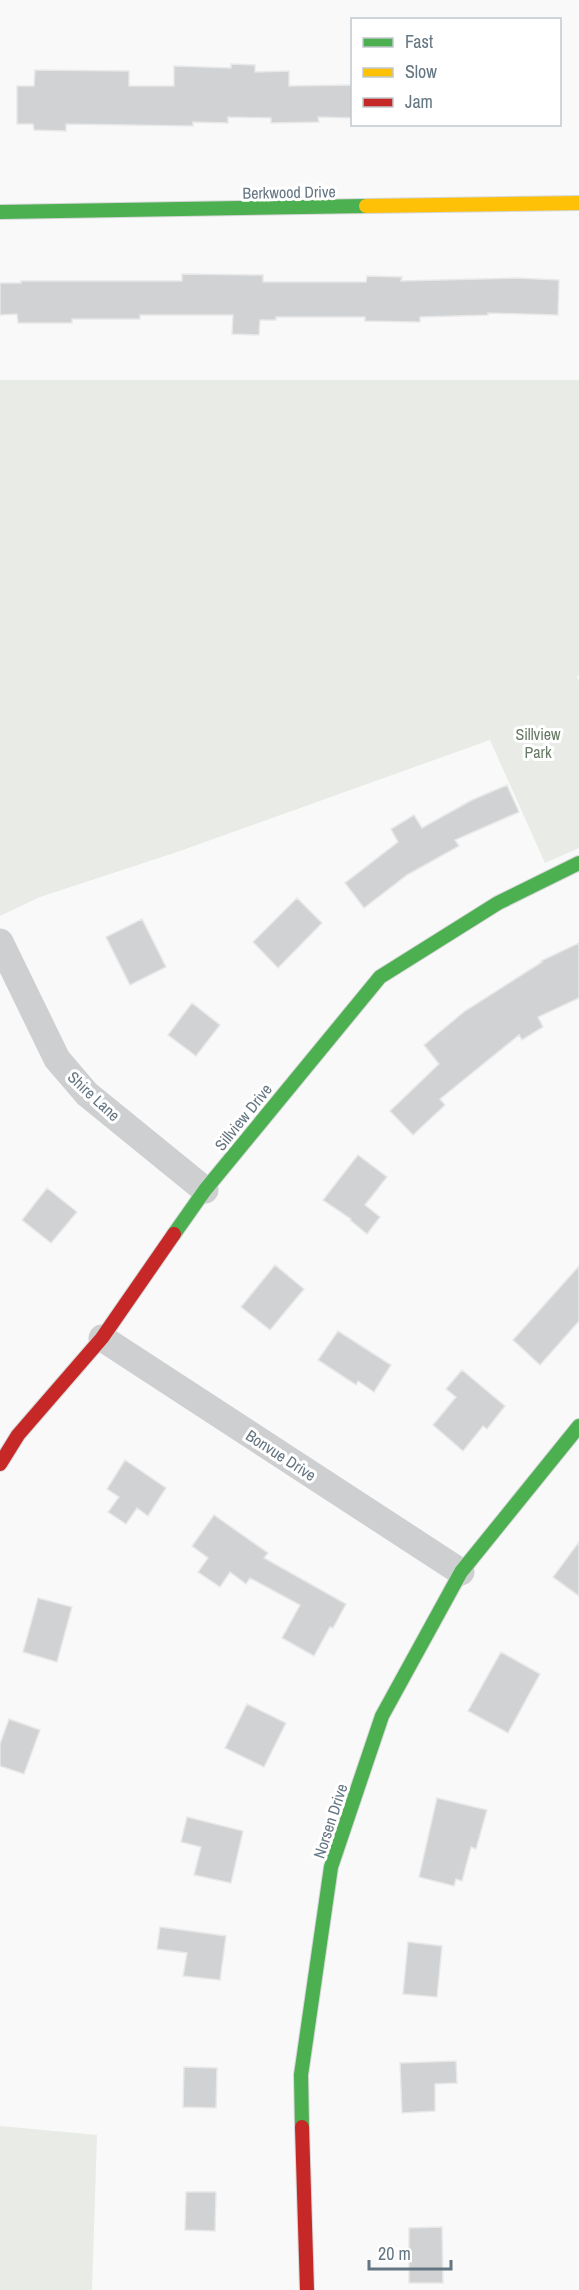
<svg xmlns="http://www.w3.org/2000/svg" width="579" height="2290" viewBox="0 0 579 2290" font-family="'Archivo Narrow',sans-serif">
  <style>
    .green { fill: #e8ebe6 }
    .building { fill: #d0d2d3; stroke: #e8e8e8; stroke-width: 1.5 }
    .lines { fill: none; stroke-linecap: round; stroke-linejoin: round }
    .fast-casing { stroke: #d5d6d7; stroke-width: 16 }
    .slow-casing { stroke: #d5d6d7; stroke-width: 16 }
    .jam-casing { stroke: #d5d6d7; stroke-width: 16 }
    .street { stroke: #cecfd0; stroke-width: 27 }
    .fast { stroke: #4caf50; stroke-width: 14 }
    .slow { stroke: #ffc107; stroke-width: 14 }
    .jam { stroke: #c62828; stroke-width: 14 }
    .labels { text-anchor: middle; stroke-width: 6; stroke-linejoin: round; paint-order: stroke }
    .street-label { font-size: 16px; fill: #657683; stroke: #fff }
    .park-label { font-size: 16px; fill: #687a64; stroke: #fff }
  </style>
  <rect width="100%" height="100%" fill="#f9f9f9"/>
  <path class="green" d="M 0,380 L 579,380 L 579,675 L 577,676 L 579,681 L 579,848 L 545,863 L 490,740 L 177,852 L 40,897 L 0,916 Z
    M 0,2126 L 97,2135 L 92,2290 L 0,2290 Z"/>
  <path class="building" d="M 231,64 L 255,65 L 255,72 L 289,71 L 289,86 L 352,85 L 352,118 L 318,117 L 319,122 L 271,123 L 271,118 L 228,117 L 228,123 L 193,122 L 193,126 L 66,124 L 66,131 L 34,130 L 33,124 L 17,124 L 17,86 L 34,86 L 35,70 L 129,71 L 129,86 L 174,86 L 174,66 L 231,68 Z
    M 182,274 L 263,275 L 263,282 L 366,282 L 367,276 L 402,277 L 401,281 L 516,278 L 559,280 L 558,315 L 488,313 L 488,315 L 420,317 L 420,322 L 365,321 L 365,317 L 276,317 L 276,320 L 260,320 L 259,335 L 232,334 L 233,315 L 140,315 L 140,319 L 72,319 L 72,323 L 18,323 L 17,314 L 0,315 L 0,283 L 21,283 L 21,281 L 182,281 Z
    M 507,785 L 519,812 L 455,840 L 459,846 L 407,875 L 364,908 L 345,883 L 398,842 L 391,829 L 414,815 L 422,828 L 472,800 Z
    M 297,898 L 322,923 L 278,968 L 253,942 Z
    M 142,919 L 166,967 L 130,985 L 106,937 Z
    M 579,943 L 579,998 L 538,1017 L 543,1027 L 522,1040 L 519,1035 L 440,1099 L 445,1105 L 413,1135 L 390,1111 L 439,1064 L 424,1045 L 465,1011 L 542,962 L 541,961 Z
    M 192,1003 L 220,1025 L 196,1056 L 168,1035 Z
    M 358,1155 L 387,1177 L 365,1205 L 380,1217 L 367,1234 L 350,1220 L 351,1219 L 323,1200 Z
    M 47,1188 L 77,1212 L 51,1243 L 22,1220 Z
    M 275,1265 L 304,1289 L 270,1330 L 241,1307 Z
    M 579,1266 L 579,1321 L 540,1365 L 513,1340 Z
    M 338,1331 L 391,1365 L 374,1392 L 358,1381 L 356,1385 L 318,1360 Z
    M 462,1370 L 505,1406 L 487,1429 L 483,1426 L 463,1451 L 433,1425 L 456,1397 L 446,1389 Z
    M 125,1460 L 166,1488 L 148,1516 L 137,1508 L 126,1524 L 108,1512 L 119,1497 L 107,1489 Z
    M 214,1515 L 268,1553 L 264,1558 L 346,1604 L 333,1628 L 330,1627 L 314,1656 L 282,1638 L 300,1605 L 250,1578 L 246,1584 L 230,1572 L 220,1587 L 198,1572 L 208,1558 L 192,1546 Z
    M 579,1542 L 579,1596 L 553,1577 Z
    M 38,1598 L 72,1607 L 57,1662 L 23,1652 Z
    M 501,1652 L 540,1674 L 508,1733 L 468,1711 Z
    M 247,1704 L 286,1723 L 264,1767 L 225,1748 Z
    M 9,1719 L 40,1730 L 24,1774 L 0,1766 L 0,1744 Z
    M 437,1798 L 487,1810 L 476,1849 L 471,1847 L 462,1881 L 456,1879 L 454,1886 L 419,1877 Z
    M 187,1817 L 243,1831 L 231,1883 L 194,1875 L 201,1847 L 181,1842 Z
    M 160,1927 L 226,1936 L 220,1980 L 183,1976 L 187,1953 L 157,1949 Z
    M 408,1942 L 442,1946 L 437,1997 L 403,1994 Z
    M 456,2061 L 457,2083 L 435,2084 L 435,2111 L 402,2113 L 400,2063 Z
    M 184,2067 L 217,2068 L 216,2108 L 183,2107 Z
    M 186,2192 L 216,2192 L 215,2231 L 185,2230 Z
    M 442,2227 L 443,2283 L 409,2283 L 409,2228 Z"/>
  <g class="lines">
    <defs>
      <path id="fast" d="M 0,212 L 366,206
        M 174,1234 L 205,1190 L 380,977 L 498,903 L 579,863
        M 302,2127 L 301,2075 L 331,1867 L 382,1716 L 461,1572 L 579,1426"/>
      <path id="slow" d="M 366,206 L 579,203"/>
      <path id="jam" d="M 0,1464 L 18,1435 L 102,1338 L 174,1234
        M 302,2127 L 307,2290"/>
    </defs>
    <use href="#fast" class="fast-casing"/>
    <use href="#slow" class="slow-casing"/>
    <use href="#jam" class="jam-casing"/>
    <path class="street" d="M 0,942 L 57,1059 L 87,1094 L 205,1190
      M 102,1338 L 461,1572"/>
    <use href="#fast" class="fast"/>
    <use href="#slow" class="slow"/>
    <use href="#jam" class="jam"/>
  </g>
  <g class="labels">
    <g class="street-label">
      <text transform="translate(289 192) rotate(-1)" y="6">Berkwood Drive</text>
      <text transform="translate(94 1096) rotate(43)" y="6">Shire Lane</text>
      <text transform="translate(243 1117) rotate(-51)" y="6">Sillview Drive</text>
      <text transform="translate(281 1455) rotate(33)" y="6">Bonvue Drive</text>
      <text transform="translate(330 1821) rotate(-72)" y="6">Norsen Drive</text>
    </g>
    <g class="park-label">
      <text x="538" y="740">Sillview<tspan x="538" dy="18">Park</tspan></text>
    </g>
  </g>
  <rect x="351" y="18" width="210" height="108" fill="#ffffff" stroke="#c1c8cd" stroke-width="1.5"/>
  <rect x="363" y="38" width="30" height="9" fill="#4caf50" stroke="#c1c8cd" stroke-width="1.5"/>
  <text x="405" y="48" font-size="18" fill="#657683">Fast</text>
  <rect x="363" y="68" width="30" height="9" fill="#ffc107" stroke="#c1c8cd" stroke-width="1.5"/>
  <text x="405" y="78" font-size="18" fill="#657683">Slow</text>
  <rect x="363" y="98" width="30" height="9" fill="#c62828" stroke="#c1c8cd" stroke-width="1.5"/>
  <text x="405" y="108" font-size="18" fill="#657683">Jam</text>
  <path d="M369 2260v9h82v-9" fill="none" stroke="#657683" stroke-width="3"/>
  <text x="378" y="2260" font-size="18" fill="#657683" stroke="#ffffff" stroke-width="4.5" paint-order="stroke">20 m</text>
</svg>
